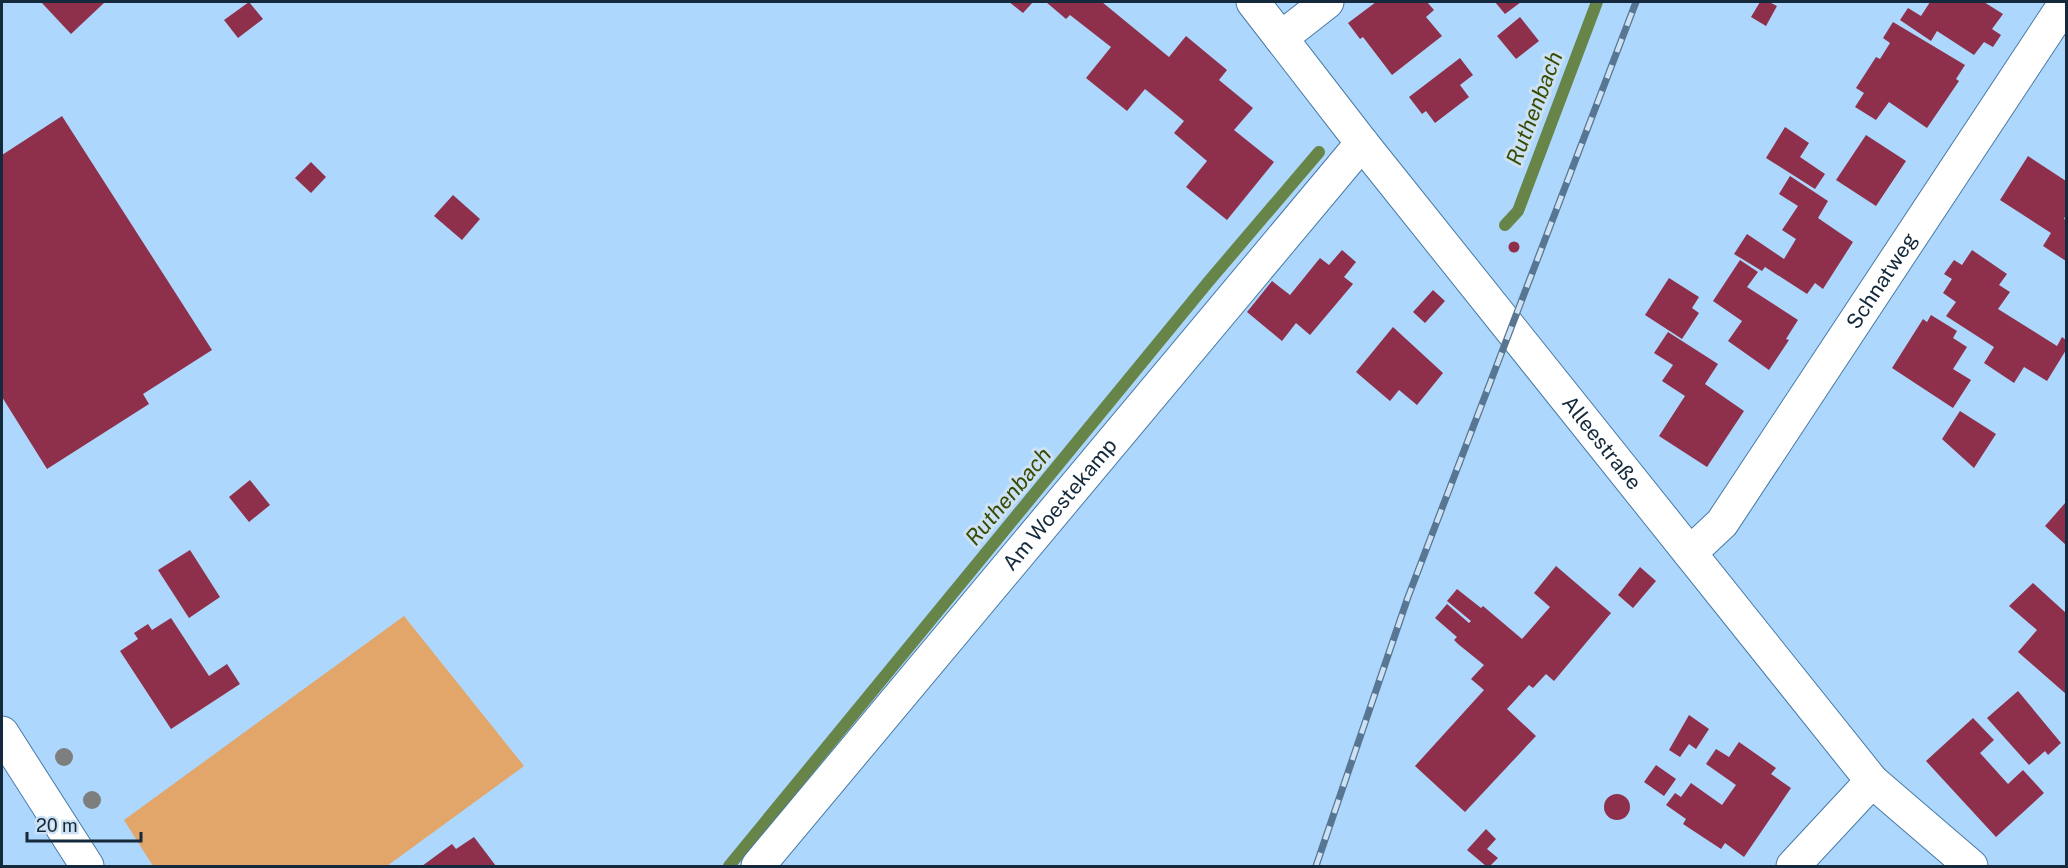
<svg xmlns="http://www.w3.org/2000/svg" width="2068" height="868" viewBox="0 0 2068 868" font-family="'Public Sans',sans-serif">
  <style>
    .green { fill: #e2a66a }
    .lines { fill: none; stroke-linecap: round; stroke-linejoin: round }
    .stream { stroke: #678548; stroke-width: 12 }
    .building { fill: #8e304c }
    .minor-casing { stroke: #487aa5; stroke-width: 35 }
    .secondary-casing { stroke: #487aa5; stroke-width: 35 }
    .minor { stroke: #fff; stroke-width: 33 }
    .secondary { stroke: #fff; stroke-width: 33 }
    .rail-casing { stroke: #587691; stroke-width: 7 }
    .rail { stroke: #cde1f4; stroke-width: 4.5; stroke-dasharray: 14; stroke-linecap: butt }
    .tree { fill: #7d7f7e }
    .labels { text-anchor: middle; stroke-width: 6; stroke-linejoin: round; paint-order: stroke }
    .street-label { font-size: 21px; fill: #14293b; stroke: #cde1f4 }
    .water-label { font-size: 22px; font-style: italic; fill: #374b02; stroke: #cde1f4 }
  </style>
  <rect width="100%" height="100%" fill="#add7fd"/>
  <path class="green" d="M 404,616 L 524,766 L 387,866 L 153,866 L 124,820 Z"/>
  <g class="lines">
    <path class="stream" d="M 1505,225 L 1518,211 L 1597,2
      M 729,866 L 1209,281 L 1319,152"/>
  </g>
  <path class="building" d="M 41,2 L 105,2 L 71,34 Z
    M 249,2 L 263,19 L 238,38 L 224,20 Z
    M 1009,2 L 1033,2 L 1023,13 Z
    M 1046,2 L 1102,2 L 1169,57 L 1186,36 L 1227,70 L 1219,80 L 1253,108 L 1234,130 L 1274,162 L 1227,220 L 1186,187 L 1207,161 L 1174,133 L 1184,121 L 1145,89 L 1127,111 L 1086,78 L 1111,47 L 1070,15 L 1066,19 Z
    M 1376,2 L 1427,2 L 1434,10 L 1426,17 L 1442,36 L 1392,75 L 1363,37 L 1360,39 L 1348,23 Z
    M 1495,2 L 1521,2 L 1505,14 Z
    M 1760,2 L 1769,2 L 1777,6 L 1766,26 L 1751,17 Z
    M 1930,2 L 1984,2 L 2003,14 L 1992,29 L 2001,35 L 1993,47 L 1984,42 L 1974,55 L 1937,31 L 1931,41 L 1900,20 L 1908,8 L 1921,16 Z
    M 1520,17 L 1539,41 L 1516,59 L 1497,36 Z
    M 1893,22 L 1965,65 L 1956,79 L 1959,81 L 1927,128 L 1889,102 L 1876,120 L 1855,107 L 1864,93 L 1856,88 L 1876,57 L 1880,59 L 1890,43 L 1883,38 Z
    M 1460,58 L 1473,75 L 1460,85 L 1469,97 L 1435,123 L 1426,111 L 1422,114 L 1409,97 Z
    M 62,116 L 212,350 L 143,394 L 149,404 L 47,469 L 2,397 L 2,155 Z
    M 1785,127 L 1809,143 L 1800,157 L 1825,174 L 1815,189 L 1766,158 Z
    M 1866,135 L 1906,161 L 1876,206 L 1836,180 Z
    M 2028,156 L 2066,181 L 2066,214 L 2064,219 L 2066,220 L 2066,261 L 2043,246 L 2051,233 L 2000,200 Z
    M 311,162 L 326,177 L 311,193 L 295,178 Z
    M 1790,176 L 1828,201 L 1818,218 L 1853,242 L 1823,289 L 1815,283 L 1807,294 L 1765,267 L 1762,271 L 1734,254 L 1747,234 L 1784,259 L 1796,239 L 1782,230 L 1798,206 L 1779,194 Z
    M 453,195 L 480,219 L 462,240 L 434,216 Z
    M1508.5 247a5.5 5.5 0 1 1 11 0a5.5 5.5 0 1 1-11 0Z
    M 1342,250 L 1356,262 L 1344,277 L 1353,284 L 1310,335 L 1296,323 L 1282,341 L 1247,312 L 1272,281 L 1290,295 L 1320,258 L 1329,265 Z
    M 1972,250 L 2007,274 L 1999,285 L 2010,292 L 1998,309 L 2057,346 L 2062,337 L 2066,340 L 2066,350 L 2047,381 L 2024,367 L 2014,383 L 1984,363 L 1994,347 L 1946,316 L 1956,302 L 1943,293 L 1952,279 L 1944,274 L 1954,260 L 1962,265 Z
    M 1740,260 L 1758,272 L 1747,287 L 1798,320 L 1786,339 L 1789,340 L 1769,370 L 1728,341 L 1742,321 L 1713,301 Z
    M 1669,278 L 1699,297 L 1692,308 L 1699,313 L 1682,339 L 1645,315 Z
    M 1433,290 L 1445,301 L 1425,323 L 1413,312 Z
    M 1931,315 L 1957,331 L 1953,338 L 1967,347 L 1953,369 L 1971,380 L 1953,408 L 1892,368 L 1923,319 L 1927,322 Z
    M 1393,327 L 1443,373 L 1417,405 L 1399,390 L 1390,401 L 1356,372 Z
    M 1668,332 L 1718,364 L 1705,384 L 1744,411 L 1707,467 L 1659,436 L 1685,396 L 1662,381 L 1673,365 L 1654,353 Z
    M 1960,411 L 1996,434 L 1974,468 L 1942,439 Z
    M 250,480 L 270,505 L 249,522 L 229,497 Z
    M 2066,502 L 2066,545 L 2045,526 Z
    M 190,550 L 220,597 L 189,618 L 158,570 Z
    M 1556,566 L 1611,613 L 1554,681 L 1546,674 L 1533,688 L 1529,685 L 1507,709 L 1536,736 L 1465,812 L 1415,766 L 1484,690 L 1471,679 L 1484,665 L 1458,644 L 1454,640 L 1457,637 L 1435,618 L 1447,604 L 1469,623 L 1471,621 L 1447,601 L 1457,589 L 1481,608 L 1483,606 L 1522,639 L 1550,607 L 1534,593 Z
    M 1640,567 L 1656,581 L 1633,608 L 1618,595 Z
    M 2033,583 L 2066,613 L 2066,694 L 2018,652 L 2037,630 L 2009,606 Z
    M 171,618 L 209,676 L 227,664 L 240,684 L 171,729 L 120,651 L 138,639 L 134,633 L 148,624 L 152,630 Z
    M 2018,691 L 2061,743 L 2048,755 L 2045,751 L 2029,765 L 1987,718 Z
    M 1689,715 L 1709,729 L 1696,749 L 1689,744 L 1680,757 L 1669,750 Z
    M 1973,718 L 1994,740 L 1980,753 L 2008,784 L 2023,770 L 2044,793 L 1996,837 L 1926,761 Z
    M 1739,742 L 1776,768 L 1771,774 L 1791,788 L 1744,857 L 1725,843 L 1721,849 L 1683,824 L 1686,819 L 1666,805 L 1675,793 L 1681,797 L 1691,783 L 1722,805 L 1736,785 L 1706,764 L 1716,749 L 1729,757 Z
    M 1656,765 L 1676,779 L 1664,796 L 1644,782 Z
    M1604 807a13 13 0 1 1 26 0a13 13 0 1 1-26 0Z
    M 1486,829 L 1496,839 L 1487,849 L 1498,858 L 1490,866 L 1486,866 L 1467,850 Z
    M 474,837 L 496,866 L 422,866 L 452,844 L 456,849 Z"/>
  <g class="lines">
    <defs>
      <g id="minor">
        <path id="s1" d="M 1253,2 L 1362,143 L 1872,781 L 1971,866"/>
        <path d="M 1281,38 L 1327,2"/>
        <path id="s2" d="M 1690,553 L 1722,523 L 2066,2"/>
        <path id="s3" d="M 758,866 L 1362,143"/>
        <path d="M 1793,866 L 1872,781"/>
      </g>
      <path id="secondary" d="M 2,733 L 87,866"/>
    </defs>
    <use href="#minor" class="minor-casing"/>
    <use href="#secondary" class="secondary-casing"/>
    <use href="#minor" class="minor"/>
    <use href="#secondary" class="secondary"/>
    <defs>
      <path id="rail" d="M 1316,866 L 1408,597 L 1636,2"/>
    </defs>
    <use href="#rail" class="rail-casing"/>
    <use href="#rail" class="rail"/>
  </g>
  <g class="tree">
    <circle cx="64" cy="757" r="9"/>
    <circle cx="92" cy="800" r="9"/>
  </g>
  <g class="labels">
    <g class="street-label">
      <text dy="7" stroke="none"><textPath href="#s2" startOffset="334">Schnatweg</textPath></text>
      <text dy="7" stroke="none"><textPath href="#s1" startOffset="562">Alleestraße</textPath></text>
      <text dy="7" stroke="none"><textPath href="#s3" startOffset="471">Am Woestekamp</textPath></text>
    </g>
    <g class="water-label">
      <text transform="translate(1534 108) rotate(-69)" y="8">Ruthenbach</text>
      <text transform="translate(1008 496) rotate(-50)" y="8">Ruthenbach</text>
    </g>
  </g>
  <rect width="2068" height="868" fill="none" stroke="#14293b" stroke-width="6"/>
  <path d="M27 832v9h114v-9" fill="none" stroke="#14293b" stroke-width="3"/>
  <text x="36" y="832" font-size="18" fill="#14293b" stroke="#cde1f4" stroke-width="4.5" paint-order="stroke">20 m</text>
</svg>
